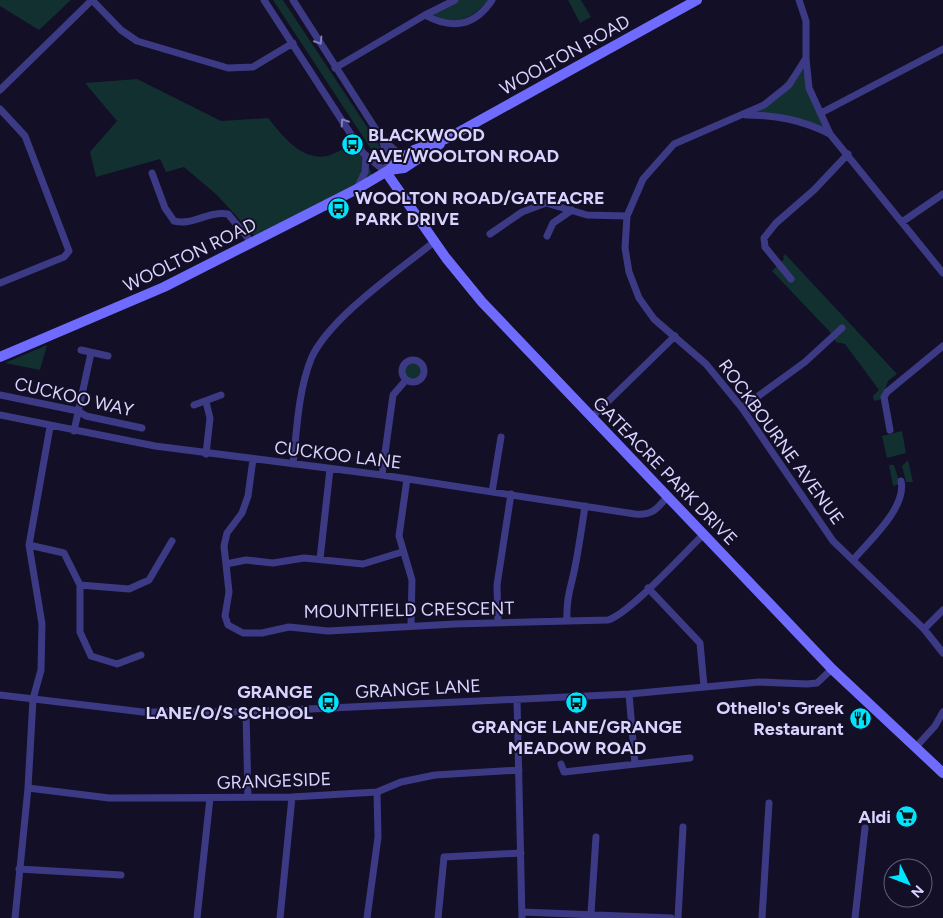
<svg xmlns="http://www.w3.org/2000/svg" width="943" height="918" viewBox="0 0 943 918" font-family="Figtree,sans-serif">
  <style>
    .green { fill: #12302f }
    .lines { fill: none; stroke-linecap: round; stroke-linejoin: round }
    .street { stroke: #3d3a85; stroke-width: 7 }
    .secondary { stroke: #6f6bff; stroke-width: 10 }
    .oneway { stroke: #837fbc }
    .labels { text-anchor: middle; stroke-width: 4; stroke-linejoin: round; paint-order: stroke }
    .street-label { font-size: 18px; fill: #d9d4ff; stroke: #130f26 }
    .poi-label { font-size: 18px; font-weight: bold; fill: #d9d4ff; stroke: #130f26; text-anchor: end }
  </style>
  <rect width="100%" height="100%" fill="#130f26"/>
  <path class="green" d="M 0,0 L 71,0 L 39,30 L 0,6 Z
    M 273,0 L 283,0 L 381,148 L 382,155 L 379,157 L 373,152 Z
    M 459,0 L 488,0 C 473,19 453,27 430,14 Z
    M 568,0 L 581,0 L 591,17 L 580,23 Z
    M 801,63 L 827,133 L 787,118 L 746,115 L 779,90 Z
    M 137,79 L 221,121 L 268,118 C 282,135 301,161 327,156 C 335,154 344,148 352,145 L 363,153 L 372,175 L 258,240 L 217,195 L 184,167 L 166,172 L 160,159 L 96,177 L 90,152 L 117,121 L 85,83 Z
    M 785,254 L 897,374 L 888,381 L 882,399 L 874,401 L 873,396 L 879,390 L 845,344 L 836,342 L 830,332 L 772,271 L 784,259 L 783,257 Z
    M 47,345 L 40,370 L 5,363 Z
    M405 371a8 8 0 1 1 16 0a8 8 0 1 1-16 0Z
    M 902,431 L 906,453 L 887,458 L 882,436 Z
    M 908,460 L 913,482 L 906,482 L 902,466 Z
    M 889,465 L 894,465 L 900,484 L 893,486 Z"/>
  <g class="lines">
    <path class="street" d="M 92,0 L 121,30 L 137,41 L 228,68 L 253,67 L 293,43
      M 264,0 L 363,153 L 386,172 L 388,159 L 382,139 L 293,0
      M 799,0 L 806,21 L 806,58 L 789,85 L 764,105 L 674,144 L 643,179 L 627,216 L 625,248 L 629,272 L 639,298 L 654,319 L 706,364 L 742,408 L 833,541 L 924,629 L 943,653
      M 425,15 C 452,30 475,26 492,0
      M 806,58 L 809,88 L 830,134 L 943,273
      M 335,68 L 425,15 L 455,0
      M 0,90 L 92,0
      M 0,109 L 25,136 L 69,251 L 64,257 L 0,283
      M 821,113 L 943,49
      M 746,115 C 777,115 802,120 830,134
      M 383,140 L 397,152 L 406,154
      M 152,173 L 165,208 L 174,221 C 193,226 206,211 228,214 L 252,243
      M 357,188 L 365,172 L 366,156
      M 902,222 L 943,194
      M 490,234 L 522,212 L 546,203 L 587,215 L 627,216
      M 547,236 L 553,223 L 572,210
      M 791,279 L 765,247 L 764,238 L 776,223 L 814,190 L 848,154
      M 81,350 L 108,356
      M402 371a11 11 0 1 1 22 0a11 11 0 1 1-22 0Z
      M 0,395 L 78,411 L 86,416 L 142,428
      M 194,405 L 221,395
      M 742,408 L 805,362 L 842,328
      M 0,415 L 155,446 L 382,475 L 635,514 C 652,516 657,509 667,497
      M 591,418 L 675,336
      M 890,430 L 884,397 L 887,392 L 943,346
      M 74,431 L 91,353
      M 206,454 L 210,418 L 206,402
      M 253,459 L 248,496 L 242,513 L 227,533 L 224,546 L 229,592 L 225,616 L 228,625 L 243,633 L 262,633 L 289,627 L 328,631 L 455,624 L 608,620 C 630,613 683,554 703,535
      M 293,464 C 297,429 298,392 311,359 C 328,319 399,270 434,242
      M 382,475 L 393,395 L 406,380
      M 407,479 L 399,536 L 412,580 L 411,625
      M 492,492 L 501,437
      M 29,545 L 64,553 L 80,585 L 80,632 L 91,656 L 117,664 L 141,655
      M 320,559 L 330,469
      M 854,559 C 870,540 907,507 901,481
      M 226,564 L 246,560 L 273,563 L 304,558 L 363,564 L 402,552
      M 80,585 L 129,589 L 149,580 L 172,541
      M 648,588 L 700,643 L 704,686
      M 567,621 C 566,597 571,588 575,567 C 579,547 582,526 585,506
      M 498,623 L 497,585 L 511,494
      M 924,629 L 943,610
      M 629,694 L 635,764
      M 0,695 L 143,712 L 246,712 L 629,694 L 759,682 L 807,684 L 817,683 L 832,669
      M 517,700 L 522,918
      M 246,712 L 248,797
      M 915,748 L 935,726 L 943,712
      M 561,764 L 564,772 L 690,758
      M 28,788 L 109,798 L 292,797 L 377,792 L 401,782 L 435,775 L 519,770
      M 19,869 L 121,875
      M 522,912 L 671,918
      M 591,913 L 596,837
      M 15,918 L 28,788 L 33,699 L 41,670 L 42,624 L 29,545 L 50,427
      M 197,918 L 210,798
      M 280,918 L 292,797
      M 367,918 L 378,837 L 377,792
      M 438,918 L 444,857 L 521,853
      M 678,918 L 683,827
      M 762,918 L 769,803
      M 855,918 L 865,828"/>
    <path class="secondary" d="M 389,170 L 404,168 L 440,144
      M 386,172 L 446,258 L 482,302 L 832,669 L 943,773
      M 0,357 L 164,287 L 357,189 L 389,170 L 398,161 L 414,150 L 448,138 L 697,0"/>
  </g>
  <defs><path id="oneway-chevron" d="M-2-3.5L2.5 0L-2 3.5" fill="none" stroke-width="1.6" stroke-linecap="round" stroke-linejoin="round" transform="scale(1.25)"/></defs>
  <g class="oneway">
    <use href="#oneway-chevron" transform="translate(319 41) rotate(58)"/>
    <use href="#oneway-chevron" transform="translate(344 122) rotate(-123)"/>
  </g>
  <defs>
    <symbol id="bus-disc" viewBox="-11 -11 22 22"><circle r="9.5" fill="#00e5ff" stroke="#130f26"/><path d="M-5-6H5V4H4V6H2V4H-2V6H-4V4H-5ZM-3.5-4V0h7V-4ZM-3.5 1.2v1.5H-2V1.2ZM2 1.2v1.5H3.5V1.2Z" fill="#111"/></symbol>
    <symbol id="restaurant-disc" viewBox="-11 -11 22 22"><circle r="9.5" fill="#00e5ff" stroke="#130f26"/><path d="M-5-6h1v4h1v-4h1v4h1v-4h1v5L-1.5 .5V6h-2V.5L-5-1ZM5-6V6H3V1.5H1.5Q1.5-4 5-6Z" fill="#111"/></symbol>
    <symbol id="supermarket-disc" viewBox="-11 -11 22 22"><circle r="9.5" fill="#00e5ff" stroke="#130f26"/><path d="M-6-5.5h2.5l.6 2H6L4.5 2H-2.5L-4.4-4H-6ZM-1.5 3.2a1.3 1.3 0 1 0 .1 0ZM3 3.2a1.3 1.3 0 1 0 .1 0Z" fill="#111"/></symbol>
  </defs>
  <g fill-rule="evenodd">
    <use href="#bus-disc" x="340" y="132" width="25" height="25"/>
    <use href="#bus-disc" x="326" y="196" width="25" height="25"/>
    <use href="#bus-disc" x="316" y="690" width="25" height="25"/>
    <use href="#bus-disc" x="564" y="690" width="25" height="25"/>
    <use href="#restaurant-disc" x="848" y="706" width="25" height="25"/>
    <use href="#supermarket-disc" x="894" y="804" width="25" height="25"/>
  </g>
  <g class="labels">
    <g class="street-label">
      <text transform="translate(565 55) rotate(-29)" y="6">WOOLTON ROAD</text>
      <text transform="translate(190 255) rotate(-26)" y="6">WOOLTON ROAD</text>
      <text transform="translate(74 397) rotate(13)" y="6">CUCKOO WAY</text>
      <text transform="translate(781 442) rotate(54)" y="6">ROCKBOURNE AVENUE</text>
      <text transform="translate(338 455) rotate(7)" y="6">CUCKOO LANE</text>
      <text transform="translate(665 471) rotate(46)" y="6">GATEACRE PARK DRIVE</text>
      <text transform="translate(409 610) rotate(-1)" y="6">MOUNTFIELD CRESCENT</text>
      <text transform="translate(418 689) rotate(-3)" y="6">GRANGE LANE</text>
      <text transform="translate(274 781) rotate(-2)" y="6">GRANGESIDE</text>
    </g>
    <g class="poi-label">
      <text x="368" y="141" text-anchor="start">BLACKWOOD<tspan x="368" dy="21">AVE/WOOLTON ROAD</tspan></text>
      <text x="355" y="204" text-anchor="start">WOOLTON ROAD/GATEACRE<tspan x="355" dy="21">PARK DRIVE</tspan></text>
      <text x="313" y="698">GRANGE<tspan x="313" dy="21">LANE/O/S SCHOOL</tspan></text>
      <text x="844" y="714">Othello's Greek<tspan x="844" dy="21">Restaurant</tspan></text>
      <text x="577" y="733" text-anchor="middle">GRANGE LANE/GRANGE<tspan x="577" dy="21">MEADOW ROAD</tspan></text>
      <text x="891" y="823">Aldi</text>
    </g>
  </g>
  <g transform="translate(908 883) rotate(132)"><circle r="24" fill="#130f26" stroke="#625e7d"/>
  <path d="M0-4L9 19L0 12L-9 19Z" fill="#00e5ff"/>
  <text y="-8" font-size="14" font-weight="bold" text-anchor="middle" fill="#d9d4ff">N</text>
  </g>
</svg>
